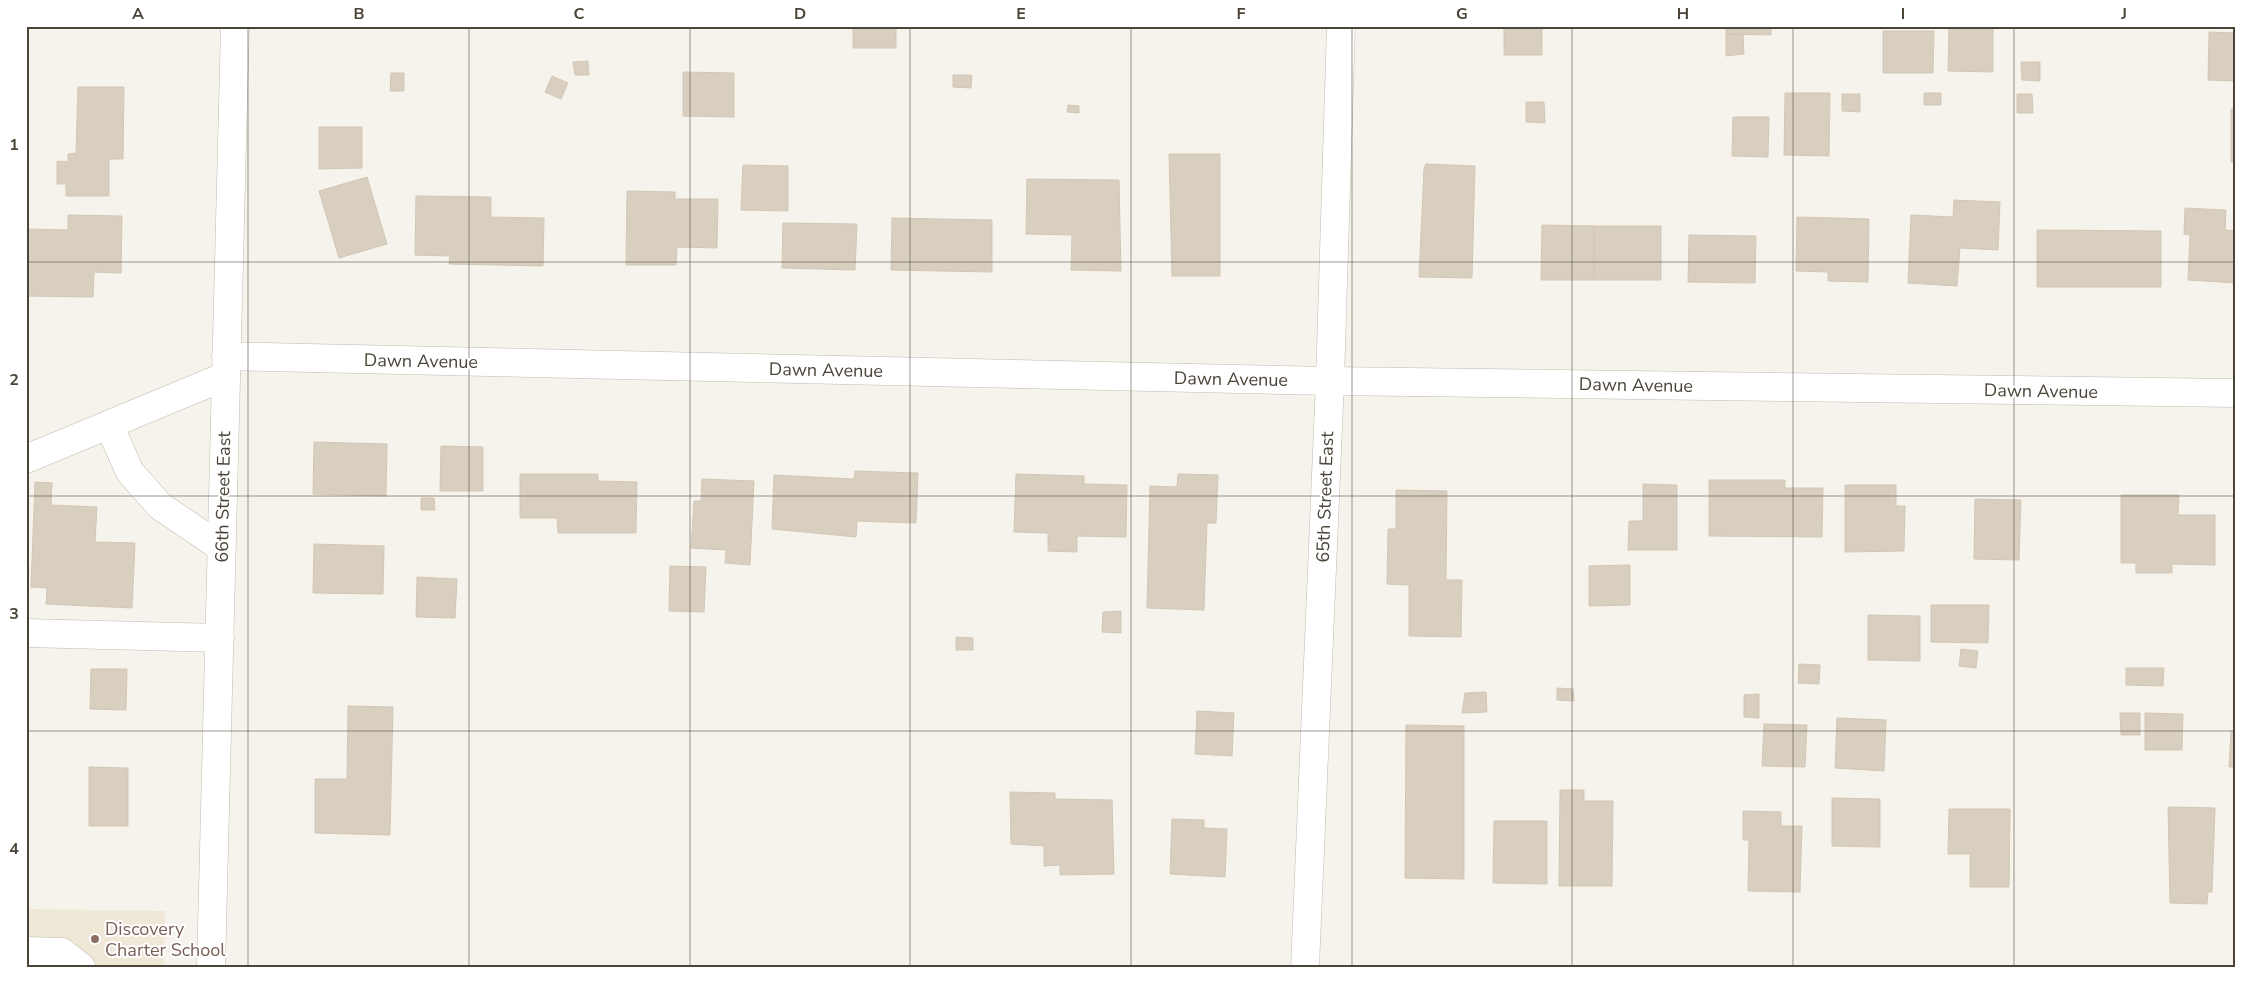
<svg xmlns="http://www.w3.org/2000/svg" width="2262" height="993" viewBox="0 0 2262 993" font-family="'Nunito Sans',sans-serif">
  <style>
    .education { fill: #efe8d6 }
    .building { fill: #d8cfc1; stroke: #d3c7b4 }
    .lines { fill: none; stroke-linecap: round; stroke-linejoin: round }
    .minor-casing { stroke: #c2bbae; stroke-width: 29 }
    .minor { stroke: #fff; stroke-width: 28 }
    .grid { fill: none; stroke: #4b4439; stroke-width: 1; stroke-opacity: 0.55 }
    .education-dot { fill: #8d6e63; stroke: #fff; stroke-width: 2 }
    .labels { text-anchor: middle; stroke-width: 4; stroke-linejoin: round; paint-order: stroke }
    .street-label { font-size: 18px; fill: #4b4439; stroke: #fff }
    .education-label { font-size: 18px; fill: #785e54; stroke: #fff; text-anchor: start }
    .neatline { fill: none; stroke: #4b4439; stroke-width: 2 }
    .grid-label { font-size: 16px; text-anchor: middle; font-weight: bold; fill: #4b4439 }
  </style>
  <rect width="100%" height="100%" fill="#f6f3ec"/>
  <path class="education" d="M 26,909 L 165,911 L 164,967 L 26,967 Z"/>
  <path class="building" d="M 853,26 L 896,26 L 896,48 L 853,48 Z
    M 1504,26 L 1542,26 L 1542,55 L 1504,55 Z
    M 1726,26 L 1771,26 L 1771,35 L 1726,34 Z
    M 1971,27 L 1993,29 L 1993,72 L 1948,71 L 1949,28 Z
    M 1883,31 L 1934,31 L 1933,73 L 1883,73 Z
    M 2209,32 L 2236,33 L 2236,81 L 2208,80 Z
    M 1726,34 L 1743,35 L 1744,54 L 1726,56 Z
    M 588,61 L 589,75 L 575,75 L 573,62 Z
    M 2021,62 L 2040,62 L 2040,81 L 2022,80 Z
    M 683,72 L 734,73 L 734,117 L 683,116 Z
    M 391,73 L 404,73 L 404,91 L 390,91 Z
    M 953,75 L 972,75 L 971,88 L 953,87 Z
    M 552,76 L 568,83 L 561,99 L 545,92 Z
    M 78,87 L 124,87 L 123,159 L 109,159 L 109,196 L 66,196 L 66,184 L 57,184 L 57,161 L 68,162 L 68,154 L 76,153 Z
    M 1785,93 L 1830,93 L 1829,156 L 1784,155 Z
    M 1924,93 L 1941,93 L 1941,105 L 1924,105 Z
    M 1842,94 L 1860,94 L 1860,112 L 1842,111 Z
    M 2017,94 L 2032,94 L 2033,113 L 2017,113 Z
    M 1526,102 L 1544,102 L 1545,123 L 1526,122 Z
    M 1068,105 L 1079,106 L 1079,113 L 1067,112 Z
    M 2231,109 L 2236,109 L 2236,162 L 2231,162 Z
    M 1733,117 L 1769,117 L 1768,157 L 1732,156 Z
    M 319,127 L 362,127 L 362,168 L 319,169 Z
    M 1169,154 L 1220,154 L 1220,276 L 1172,276 Z
    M 1426,164 L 1475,166 L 1472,278 L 1419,277 L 1424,169 Z
    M 743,165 L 788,166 L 788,211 L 741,210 Z
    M 367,177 L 387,244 L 339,258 L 319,191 Z
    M 1027,179 L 1119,180 L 1121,271 L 1071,270 L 1072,235 L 1026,234 Z
    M 627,191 L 675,192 L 675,199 L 718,199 L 717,248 L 677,247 L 676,265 L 626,265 Z
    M 416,196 L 491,197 L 491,217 L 544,218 L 543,266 L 449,264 L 450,256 L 415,255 Z
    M 1954,200 L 2000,202 L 1998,250 L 1960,248 L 1957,286 L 1908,283 L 1911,215 L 1953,217 Z
    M 2185,208 L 2226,210 L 2225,230 L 2236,231 L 2236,283 L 2188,280 L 2190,235 L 2184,234 Z
    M 68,215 L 122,216 L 121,273 L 94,272 L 93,297 L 26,296 L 26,229 L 68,230 Z
    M 1797,217 L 1869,219 L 1868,282 L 1828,281 L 1828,272 L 1796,271 Z
    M 892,218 L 992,220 L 992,272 L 891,270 Z
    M 783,223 L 857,224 L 855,270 L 782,268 Z
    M 1542,225 L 1594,226 L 1594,280 L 1541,280 Z
    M 1594,226 L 1661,226 L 1661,280 L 1594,280 Z
    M 2037,230 L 2161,231 L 2161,287 L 2037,287 Z
    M 1689,235 L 1756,236 L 1755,283 L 1688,282 Z
    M 314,442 L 387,444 L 386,496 L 313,494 Z
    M 441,446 L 483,447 L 483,491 L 440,491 Z
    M 855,471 L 918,473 L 916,523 L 857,521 L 856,537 L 772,529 L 774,475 L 854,479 Z
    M 520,474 L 598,474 L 598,481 L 637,482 L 636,533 L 558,533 L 557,518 L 520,518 Z
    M 1016,474 L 1084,476 L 1084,484 L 1127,485 L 1126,537 L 1077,536 L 1077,552 L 1048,551 L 1048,533 L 1014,532 Z
    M 1178,474 L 1218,475 L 1216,523 L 1207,523 L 1204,610 L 1147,608 L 1150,486 L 1177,487 Z
    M 702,479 L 754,481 L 750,565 L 725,563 L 726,550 L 691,548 L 694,501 L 701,501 Z
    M 1709,480 L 1785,480 L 1785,488 L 1823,488 L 1822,537 L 1709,536 Z
    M 35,482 L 52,483 L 51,505 L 97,507 L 95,542 L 135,543 L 132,608 L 46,604 L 47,588 L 31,587 Z
    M 1643,484 L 1677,485 L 1677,550 L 1628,550 L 1629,521 L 1643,521 Z
    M 1845,485 L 1896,485 L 1896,506 L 1905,506 L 1904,551 L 1845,552 Z
    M 1396,490 L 1447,491 L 1446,580 L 1462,580 L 1461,637 L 1409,636 L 1409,585 L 1387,584 L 1388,529 L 1396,529 Z
    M 2121,495 L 2179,495 L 2178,515 L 2215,515 L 2215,565 L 2172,564 L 2172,573 L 2136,573 L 2136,563 L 2121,563 Z
    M 421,498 L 434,498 L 435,510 L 421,510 Z
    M 1975,499 L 2021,500 L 2019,560 L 1974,559 Z
    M 314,544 L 384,546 L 383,594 L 313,593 Z
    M 1630,565 L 1630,605 L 1589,606 L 1589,566 Z
    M 670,566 L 706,567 L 704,612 L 669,611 Z
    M 417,577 L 457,579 L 455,618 L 416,617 Z
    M 1931,605 L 1989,605 L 1988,643 L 1931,642 Z
    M 1121,611 L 1121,633 L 1102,632 L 1103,612 Z
    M 1868,615 L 1920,616 L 1920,661 L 1868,660 Z
    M 956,637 L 973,638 L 973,650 L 956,650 Z
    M 1961,649 L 1978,651 L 1976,668 L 1959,666 Z
    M 1799,664 L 1820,665 L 1819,684 L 1798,683 Z
    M 2126,668 L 2164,668 L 2163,686 L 2126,685 Z
    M 91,669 L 127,669 L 126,710 L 90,709 Z
    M 1557,688 L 1573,689 L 1574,701 L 1557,700 Z
    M 1486,692 L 1487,712 L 1462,713 L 1465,693 Z
    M 1759,694 L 1759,718 L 1744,717 L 1744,695 Z
    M 348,706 L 393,707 L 390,835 L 315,833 L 315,779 L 347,779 Z
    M 1197,711 L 1234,713 L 1232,756 L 1195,754 Z
    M 2120,713 L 2140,713 L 2140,735 L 2121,735 Z
    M 2145,713 L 2183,714 L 2182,750 L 2145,750 Z
    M 1837,718 L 1886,720 L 1884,771 L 1835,768 Z
    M 1764,724 L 1807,725 L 1805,767 L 1762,766 Z
    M 1406,725 L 1464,726 L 1464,879 L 1405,878 Z
    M 2231,731 L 2236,732 L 2236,767 L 2229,767 Z
    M 89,767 L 128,768 L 128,826 L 89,826 Z
    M 1560,790 L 1584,790 L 1584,801 L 1613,801 L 1612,886 L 1559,886 Z
    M 1010,792 L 1055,793 L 1055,799 L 1112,800 L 1114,874 L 1060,875 L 1060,865 L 1044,866 L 1044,846 L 1011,844 Z
    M 1832,798 L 1880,799 L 1880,847 L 1832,846 Z
    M 2168,807 L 2215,808 L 2212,892 L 2208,892 L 2207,904 L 2170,903 Z
    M 1949,809 L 2010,809 L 2009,887 L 1970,887 L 1970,854 L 1948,854 Z
    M 1743,811 L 1781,812 L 1781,826 L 1802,826 L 1800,892 L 1748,891 L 1749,840 L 1743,840 Z
    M 1172,819 L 1204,820 L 1204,828 L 1227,829 L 1225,877 L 1170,874 Z
    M 1494,821 L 1547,821 L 1547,884 L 1493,883 Z"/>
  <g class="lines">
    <defs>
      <path id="minor" d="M 226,356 L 1330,381 L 2236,393
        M 109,425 L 130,472 L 160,506 L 222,548
        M 26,459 L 226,376
        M 26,633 L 220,638
        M 26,951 L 62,952 L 81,967
        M 211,967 L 235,26
        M 1305,967 L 1330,381 L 1341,26"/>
    </defs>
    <use href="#minor" class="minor-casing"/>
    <use href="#minor" class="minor"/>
  </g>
  <path class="grid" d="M 248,26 L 248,967M 469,26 L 469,967M 690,26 L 690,967M 910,26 L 910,967M 1131,26 L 1131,967M 1352,26 L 1352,967M 1572,26 L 1572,967M 1793,26 L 1793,967M 2014,26 L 2014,967M 26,262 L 2236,262M 26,496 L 2236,496M 26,731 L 2236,731"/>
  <circle class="education-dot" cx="95" cy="939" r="5"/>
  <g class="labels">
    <g class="street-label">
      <text transform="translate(421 361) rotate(1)" y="6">Dawn Avenue</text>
      <text transform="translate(826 370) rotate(1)" y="6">Dawn Avenue</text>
      <text transform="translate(1231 379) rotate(1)" y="6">Dawn Avenue</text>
      <text transform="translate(1636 385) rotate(1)" y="6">Dawn Avenue</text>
      <text transform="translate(2041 391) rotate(1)" y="6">Dawn Avenue</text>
      <text transform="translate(223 497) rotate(-89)" y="6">66th Street East</text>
      <text transform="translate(1325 497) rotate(-88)" y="6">65th Street East</text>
    </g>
    <g class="education-label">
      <text x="105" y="935">Discovery<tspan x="105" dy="21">Charter School</tspan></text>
    </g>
  </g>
  <rect width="2262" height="993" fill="none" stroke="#ffffff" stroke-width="55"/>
  <rect x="28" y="28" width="2206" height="938" class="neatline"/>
  <g class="grid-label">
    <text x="138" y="19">A</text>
    <text x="359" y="19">B</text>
    <text x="579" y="19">C</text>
    <text x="800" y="19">D</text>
    <text x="1021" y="19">E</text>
    <text x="1241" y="19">F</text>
    <text x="1462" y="19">G</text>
    <text x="1683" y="19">H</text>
    <text x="1903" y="19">I</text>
    <text x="2124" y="19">J</text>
    <text x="14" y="150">1</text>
    <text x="14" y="385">2</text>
    <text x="14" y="619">3</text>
    <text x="14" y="854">4</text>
  </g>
</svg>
